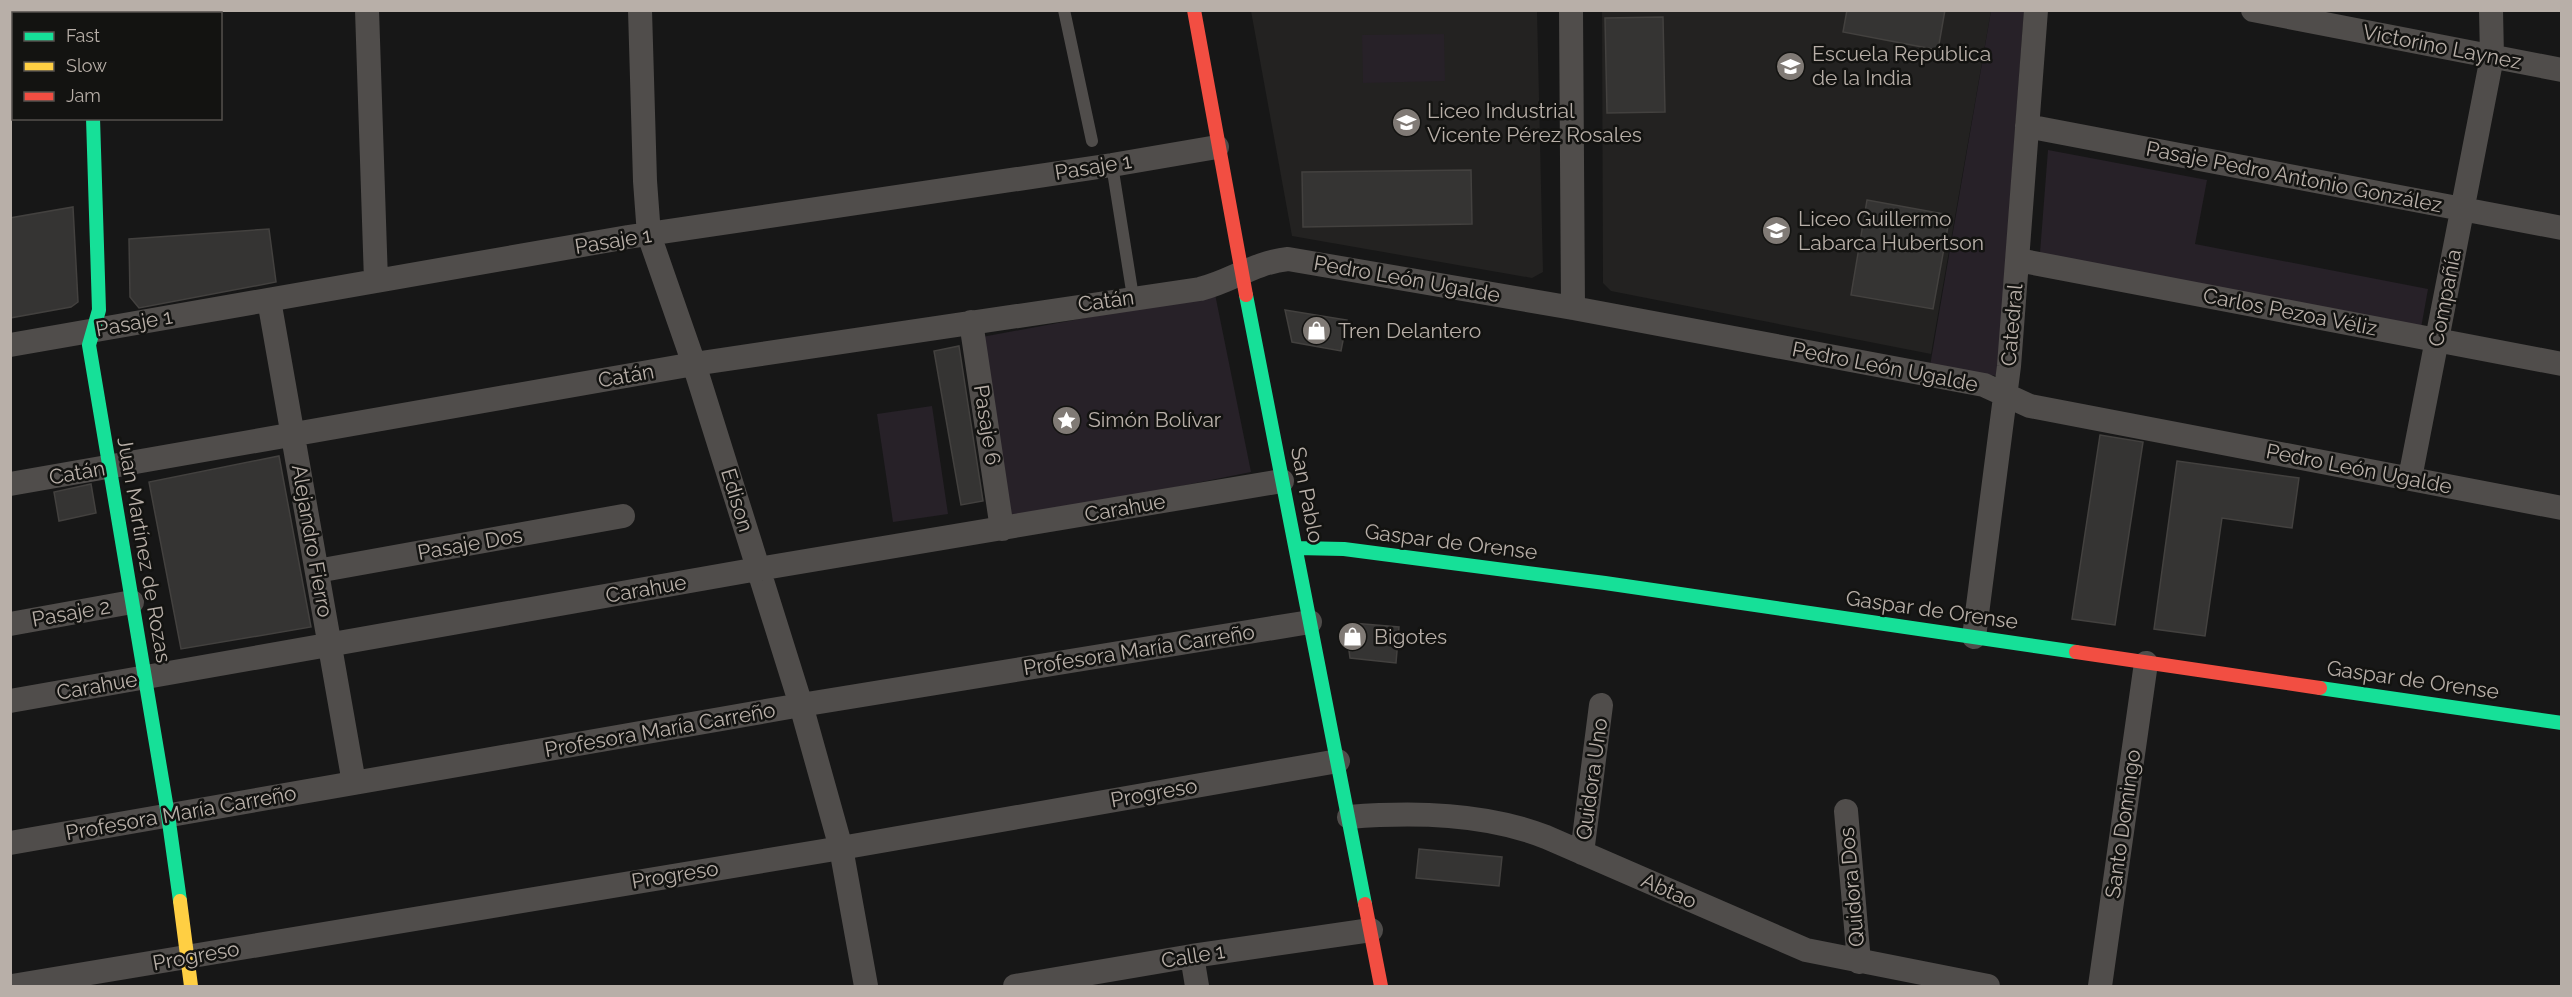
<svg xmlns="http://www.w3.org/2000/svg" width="2572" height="997" viewBox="0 0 2572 997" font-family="Raleway,sans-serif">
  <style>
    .built { fill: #232221 }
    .green { fill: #272128 }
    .building { fill: #353433; stroke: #43413f; stroke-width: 1.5 }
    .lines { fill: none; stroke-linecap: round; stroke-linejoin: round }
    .lane { stroke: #504d4b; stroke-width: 12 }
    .street { stroke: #504d4b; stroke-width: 24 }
    .fast { stroke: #16e098; stroke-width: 14 }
    .slow { stroke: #ffcf43; stroke-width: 14 }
    .jam { stroke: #f24e42; stroke-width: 14 }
    .labels { text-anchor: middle; stroke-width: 5; stroke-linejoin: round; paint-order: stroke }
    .street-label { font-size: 21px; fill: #b8afa8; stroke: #131311 }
    .poi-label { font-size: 21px; fill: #b8afa8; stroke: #131311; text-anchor: start }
  </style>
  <rect width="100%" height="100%" fill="#171717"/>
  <path class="built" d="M 1251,11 L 1537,11 L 1543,272 L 1532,278 L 1292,236 Z
    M 1602,11 L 1991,11 L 1931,354 L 1611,291 L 1603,283 Z"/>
  <path class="green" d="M 1991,11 L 2024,11 L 1997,376 L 1930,366 Z
    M 1444,34 L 1445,81 L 1363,83 L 1362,35 Z
    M 2048,150 L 2207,180 L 2195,244 L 2428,289 L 2421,328 L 2040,253 Z
    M 1215,294 L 1251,472 L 1012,520 L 982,337 Z
    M 932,406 L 948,514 L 893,522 L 877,414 Z"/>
  <path class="building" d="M 1847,10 L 1945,10 L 1938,50 L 1843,32 Z
    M 1663,17 L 1665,112 L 1607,113 L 1605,18 Z
    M 1471,170 L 1472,224 L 1303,227 L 1302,172 Z
    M 1867,200 L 1950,215 L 1933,309 L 1851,295 Z
    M 73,207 L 78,302 L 71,307 L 10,318 L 10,218 Z
    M 269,229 L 276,282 L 139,308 L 130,297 L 129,239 Z
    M 1285,310 L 1347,320 L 1341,351 L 1292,342 Z
    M 959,346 L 983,501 L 961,505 L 934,351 Z
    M 2100,435 L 2143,442 L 2115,625 L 2072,619 Z
    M 279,456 L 311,627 L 181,649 L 149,482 Z
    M 2177,461 L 2299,478 L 2292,528 L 2222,518 L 2205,636 L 2154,629 Z
    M 91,484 L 96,513 L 59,521 L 54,492 Z
    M 1352,623 L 1399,627 L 1396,663 L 1350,658 L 1346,628 Z
    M 1419,849 L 1502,857 L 1499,886 L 1416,878 Z"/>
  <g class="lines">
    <path class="lane" d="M 1064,10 L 1092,141
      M 1112,165 L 1133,297"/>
    <path class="street" d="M 367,10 L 376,281
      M 640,10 L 645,181 L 649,235 L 694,364 L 801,705 L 841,848 L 866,986
      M 1571,10 L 1573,308
      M 2253,10 L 2562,70
      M 10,83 L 14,82
      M 2027,126 L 2562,228
      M 2018,260 L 2562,364
      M 269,300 L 354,783
      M 971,322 L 1002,529
      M 10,345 L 628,237 L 1112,165 L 1217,147
      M 2410,478 L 2492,57 L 2491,10
      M 10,484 L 694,364 L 1200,289 C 1232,281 1253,263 1288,259 L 1573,308 L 1984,385 L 2030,406 L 2562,508
      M 317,571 L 623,516
      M 10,624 L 132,602
      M 1974,637 L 2009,366 L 2036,10
      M 10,701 L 758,569 L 1282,481
      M 1846,811 L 1859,962
      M 1349,817 C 1414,812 1485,813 1546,837 L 1806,950 L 1988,986
      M 10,843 L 801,705 L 1310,622
      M 1582,853 L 1601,705
      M 1192,956 L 1197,986
      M 12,986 L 841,848 L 1338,761
      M 1015,986 L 1192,956 L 1371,930
      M 2100,986 L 2146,663"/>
    <path class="fast" d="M 90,10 L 90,14
      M 93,118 L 99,310 L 89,345 L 168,815 L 180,901
      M 1246,295 L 1365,904
      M 1296,548 L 1344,549 L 1605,583 L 2076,652
      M 2320,688 L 2562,723"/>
    <path class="slow" d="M 180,901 L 191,986"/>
    <path class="jam" d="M 1194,10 L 1246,295
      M 2076,652 L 2320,688
      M 1365,904 L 1381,986"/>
  </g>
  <defs>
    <symbol id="school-disc" viewBox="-11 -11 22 22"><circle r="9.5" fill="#807a75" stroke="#131311"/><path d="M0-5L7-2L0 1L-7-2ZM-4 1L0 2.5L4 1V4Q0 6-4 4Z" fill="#fff"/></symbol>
    <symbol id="shop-disc" viewBox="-11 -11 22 22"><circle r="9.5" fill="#807a75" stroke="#131311"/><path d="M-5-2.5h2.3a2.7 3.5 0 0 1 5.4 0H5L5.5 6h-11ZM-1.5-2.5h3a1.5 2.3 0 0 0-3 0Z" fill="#fff"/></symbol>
    <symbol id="sight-disc" viewBox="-11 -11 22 22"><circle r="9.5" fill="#807a75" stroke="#131311"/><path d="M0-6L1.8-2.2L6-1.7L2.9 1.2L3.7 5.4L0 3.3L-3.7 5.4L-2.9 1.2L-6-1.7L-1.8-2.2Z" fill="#fff"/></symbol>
  </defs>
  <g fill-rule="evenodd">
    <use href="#school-disc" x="1774" y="50" width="33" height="33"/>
    <use href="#school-disc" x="1390" y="106" width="33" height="33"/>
    <use href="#school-disc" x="1760" y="214" width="33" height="33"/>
    <use href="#shop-disc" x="1300" y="314" width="33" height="33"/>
    <use href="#sight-disc" x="1050" y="404" width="33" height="33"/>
    <use href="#shop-disc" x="1336" y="620" width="33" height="33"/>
  </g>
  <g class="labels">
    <g class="street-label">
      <text transform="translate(2442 47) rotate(11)" y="7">Victorino Laynez</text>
      <text transform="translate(1093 167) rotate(-9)" y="7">Pasaje 1</text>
      <text transform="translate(2294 177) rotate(11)" y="7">Pasaje Pedro Antonio González</text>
      <text transform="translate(613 241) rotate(-9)" y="7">Pasaje 1</text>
      <text transform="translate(1407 279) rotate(10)" y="7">Pedro León Ugalde</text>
      <text transform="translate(2445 298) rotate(-79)" y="7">Compañía</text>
      <text transform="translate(1106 301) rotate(-8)" y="7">Catán</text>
      <text transform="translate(2290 312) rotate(11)" y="7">Carlos Pezoa Véliz</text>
      <text transform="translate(134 323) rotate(-10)" y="7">Pasaje 1</text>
      <text transform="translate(2012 325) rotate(-85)" y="7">Catedral</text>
      <text transform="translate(1885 367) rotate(11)" y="7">Pedro León Ugalde</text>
      <text transform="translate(626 376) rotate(-10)" y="7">Catán</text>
      <text transform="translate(987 425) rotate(81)" y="7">Pasaje 6</text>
      <text transform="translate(2359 469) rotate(11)" y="7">Pedro León Ugalde</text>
      <text transform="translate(77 473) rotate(-10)" y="7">Catán</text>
      <text transform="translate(1307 495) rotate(79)" y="7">San Pablo</text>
      <text transform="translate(737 500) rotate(73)" y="7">Edison</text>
      <text transform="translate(1125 508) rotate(-10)" y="7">Carahue</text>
      <text transform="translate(312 541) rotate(80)" y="7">Alejandro Fierro</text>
      <text transform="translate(1451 542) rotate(7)" y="7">Gaspar de Orense</text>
      <text transform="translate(470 544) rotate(-10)" y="7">Pasaje Dos</text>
      <text transform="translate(144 550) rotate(80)" y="7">Juan Martínez de Rozas</text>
      <text transform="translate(646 589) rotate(-10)" y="7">Carahue</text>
      <text transform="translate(1932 610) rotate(8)" y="7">Gaspar de Orense</text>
      <text transform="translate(71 613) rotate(-10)" y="7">Pasaje 2</text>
      <text transform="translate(1139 650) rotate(-9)" y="7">Profesora María Carreño</text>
      <text transform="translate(2413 680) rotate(8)" y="7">Gaspar de Orense</text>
      <text transform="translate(97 686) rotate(-10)" y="7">Carahue</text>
      <text transform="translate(660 730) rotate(-10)" y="7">Profesora María Carreño</text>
      <text transform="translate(1592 779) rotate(-82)" y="7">Quidora Uno</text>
      <text transform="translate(1154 793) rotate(-10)" y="7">Progreso</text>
      <text transform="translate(181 813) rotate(-10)" y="7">Profesora María Carreño</text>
      <text transform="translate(2123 824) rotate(-82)" y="7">Santo Domingo</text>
      <text transform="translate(675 875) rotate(-9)" y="7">Progreso</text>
      <text transform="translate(1852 887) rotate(-95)" y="7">Quidora Dos</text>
      <text transform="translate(1669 891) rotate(24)" y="7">Abtao</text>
      <text transform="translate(196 956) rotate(-10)" y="7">Progreso</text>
      <text transform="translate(1193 956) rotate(-9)" y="7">Calle 1</text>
    </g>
    <g class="poi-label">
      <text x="1812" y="61">Escuela República<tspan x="1812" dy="24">de la India</tspan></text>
      <text x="1427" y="118">Liceo Industrial<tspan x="1427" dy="24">Vicente Pérez Rosales</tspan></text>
      <text x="1798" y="226">Liceo Guillermo<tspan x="1798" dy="24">Labarca Hubertson</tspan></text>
      <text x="1338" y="338">Tren Delantero</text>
      <text x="1088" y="427">Simón Bolívar</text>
      <text x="1374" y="644">Bigotes</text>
    </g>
  </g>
  <rect width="2572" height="997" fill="none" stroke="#b8afa8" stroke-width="24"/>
  <rect x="12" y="12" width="210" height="108" fill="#131311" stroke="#55514d" stroke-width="1.5"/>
  <rect x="24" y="32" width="30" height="9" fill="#16e098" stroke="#55514d" stroke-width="1.5"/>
  <text x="66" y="42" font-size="18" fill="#b8afa8">Fast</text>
  <rect x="24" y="62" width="30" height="9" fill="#ffcf43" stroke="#55514d" stroke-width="1.5"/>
  <text x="66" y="72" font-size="18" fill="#b8afa8">Slow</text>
  <rect x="24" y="92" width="30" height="9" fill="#f24e42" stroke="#55514d" stroke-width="1.5"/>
  <text x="66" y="102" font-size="18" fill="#b8afa8">Jam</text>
</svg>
